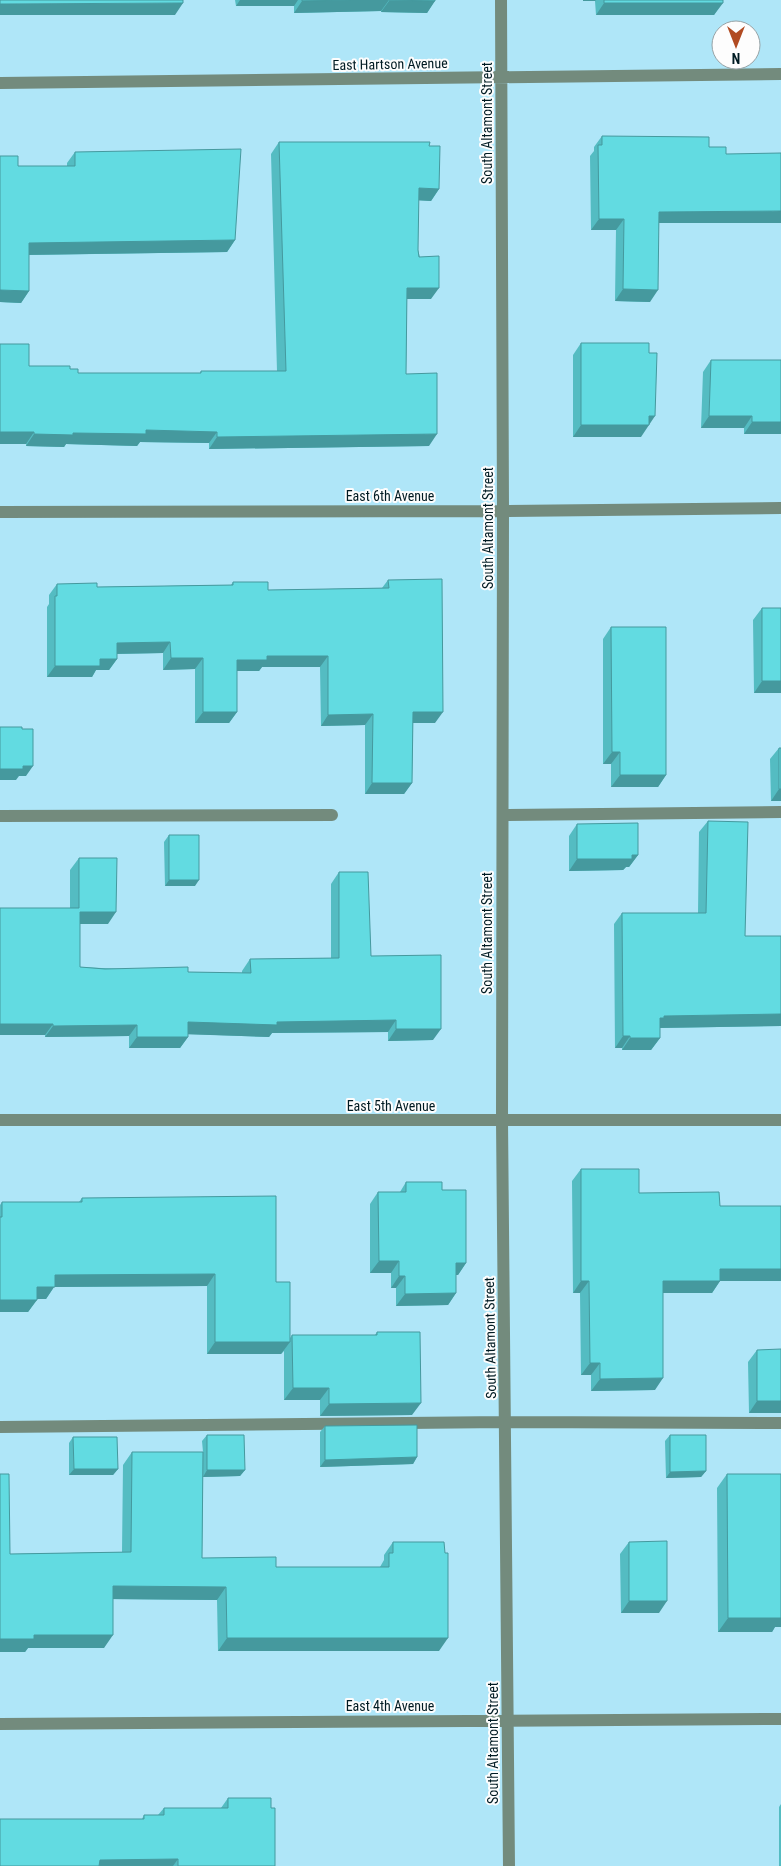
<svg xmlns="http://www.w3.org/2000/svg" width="781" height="1866" viewBox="0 0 781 1866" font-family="'Roboto Condensed',sans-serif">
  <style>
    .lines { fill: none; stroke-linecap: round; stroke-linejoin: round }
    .minor { stroke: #738b7d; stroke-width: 12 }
    .wall { fill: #54bcc2 }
    .shaded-wall { fill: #45999e }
    .building { fill: #62dbe1; stroke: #45999e }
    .labels { text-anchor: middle; stroke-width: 4; stroke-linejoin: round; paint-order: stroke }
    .street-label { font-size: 14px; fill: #001b23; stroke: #fdfdfd }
  </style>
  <rect width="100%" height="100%" fill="#afe6f8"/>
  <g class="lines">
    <path class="minor" d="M 501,0 L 503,511 L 502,1121 L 509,1866
      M 0,83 L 781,74
      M 0,512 L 503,511 L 781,508
      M 503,815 L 781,812
      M 0,816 L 332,815
      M 0,1120 L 781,1120
      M 0,1427 L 505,1422 L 781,1423
      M 0,1724 L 781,1719"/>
  </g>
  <path class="wall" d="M 235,0 L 435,0 L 427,13 L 381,12 L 381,11 L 294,13 L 294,6 L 236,6 Z
    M 583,0 L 723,0 L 714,15 L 596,15 L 595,1 L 583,1 Z
    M 602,136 L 709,147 L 726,154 L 781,223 L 659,223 L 650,302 L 615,301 L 616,230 L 591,230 L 590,156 L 594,151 L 594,147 Z
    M 279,142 L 429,146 L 439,189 L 431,201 L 418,200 L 418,250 L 431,299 L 407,299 L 406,374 L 429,446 L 209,449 L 209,443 L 140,442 L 137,446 L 66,444 L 64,447 L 26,446 L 26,444 L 0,444 L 29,366 L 70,369 L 78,373 L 200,373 L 201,371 L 277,371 L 271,154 Z
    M 75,152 L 235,240 L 227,252 L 29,255 L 29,291 L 21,303 L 0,302 L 0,156 L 18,166 L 67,166 L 67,163 Z
    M 581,343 L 641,437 L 573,437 L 573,355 Z
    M 711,360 L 781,434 L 744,434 L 744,428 L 701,428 L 703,372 Z
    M 388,580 L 435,723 L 413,723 L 412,783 L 404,794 L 365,794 L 365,725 L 321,726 L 320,667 L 262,667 L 259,671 L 237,671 L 237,712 L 229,723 L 195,723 L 195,669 L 163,670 L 163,653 L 117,654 L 117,659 L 109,670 L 96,670 L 92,677 L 47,677 L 47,607 L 49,604 L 49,595 L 57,584 L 97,587 L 231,585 L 233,582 L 268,590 L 382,588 Z
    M 762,608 L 781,693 L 754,693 L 753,620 Z
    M 611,627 L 666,775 L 658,787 L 611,787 L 611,764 L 603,764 L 603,639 Z
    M 779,748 L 781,801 L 771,801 L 770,759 Z
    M 708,821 L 745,936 L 781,936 L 781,1026 L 660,1028 L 660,1038 L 651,1050 L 622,1050 L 622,1048 L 615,1048 L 614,924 L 622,913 L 698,913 L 699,832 Z
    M 577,824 L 638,855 L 629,867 L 626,867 L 623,870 L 569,871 L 569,836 Z
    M 169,835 L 195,886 L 165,886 L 164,842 Z
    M 79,858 L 108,924 L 80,924 L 80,967 L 188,972 L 242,973 L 242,971 L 250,959 L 331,958 L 331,884 L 339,872 L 371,956 L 433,1040 L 388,1041 L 388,1032 L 272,1033 L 269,1037 L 188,1034 L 188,1037 L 180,1048 L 129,1048 L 129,1036 L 45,1037 L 45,1035 L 0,1035 L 70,908 L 70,870 Z
    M 581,1169 L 639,1193 L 720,1281 L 712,1293 L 663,1293 L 655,1390 L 591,1391 L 591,1375 L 581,1375 L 580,1293 L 573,1293 L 572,1181 Z
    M 406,1182 L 442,1190 L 466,1263 L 458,1275 L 456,1275 L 456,1293 L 448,1305 L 396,1306 L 396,1288 L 391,1288 L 391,1273 L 370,1273 L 370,1204 L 378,1192 L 400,1192 Z
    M 82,1198 L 276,1282 L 290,1338 L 292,1335 L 375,1335 L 377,1332 L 412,1415 L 320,1416 L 320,1400 L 284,1400 L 284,1351 L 281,1354 L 207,1354 L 207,1286 L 54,1287 L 46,1299 L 37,1299 L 28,1312 L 0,1312 L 0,1205 L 2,1202 L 79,1202 Z
    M 757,1350 L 781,1413 L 749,1413 L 748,1362 Z
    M 325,1426 L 417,1457 L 413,1464 L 320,1467 L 320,1432 Z
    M 207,1435 L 245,1470 L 240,1476 L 203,1477 L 202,1558 L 276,1567 L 380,1567 L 384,1560 L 384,1555 L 393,1542 L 439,1651 L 218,1651 L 217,1600 L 113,1599 L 104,1648 L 28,1648 L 25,1652 L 0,1652 L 10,1554 L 122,1552 L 123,1465 L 132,1452 L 203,1452 L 202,1441 Z
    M 670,1435 L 706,1471 L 701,1477 L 666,1478 L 665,1441 Z
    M 73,1437 L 118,1469 L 113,1475 L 69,1475 L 69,1443 Z
    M 727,1474 L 781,1474 L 781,1627 L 775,1627 L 772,1632 L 718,1632 L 717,1488 Z
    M 629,1542 L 659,1613 L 621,1613 L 620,1554 Z
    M 228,1798 L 271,1808 L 275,1866 L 0,1866 L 142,1819 L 144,1815 L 158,1815 L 164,1808 L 221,1808 Z
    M 781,1804 L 781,1866 L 779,1866 L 779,1807 Z"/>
  <path class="shaded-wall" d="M 240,0 L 298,0 L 294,6 L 236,6 Z
    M 351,0 L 389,0 L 381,11 L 294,13 L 302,1 Z
    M 583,0 L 596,0 L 595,1 L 583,1 Z
    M 389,1 L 435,1 L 427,13 L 381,12 Z
    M 183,3 L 175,15 L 0,15 L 0,4 Z
    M 604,3 L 723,3 L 714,15 L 596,15 Z
    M 419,188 L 439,189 L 431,201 L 411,200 Z
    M 781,211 L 781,223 L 652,223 L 659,212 Z
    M 599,219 L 624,219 L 616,230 L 591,230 Z
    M 235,240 L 227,252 L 21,255 L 29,243 Z
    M 407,288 L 439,288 L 431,299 L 399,299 Z
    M 623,289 L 658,290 L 650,302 L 615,301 Z
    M 0,290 L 29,291 L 21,303 L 0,302 Z
    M 649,416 L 655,416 L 641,437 L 573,437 L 581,425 Z
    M 709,416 L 752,416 L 744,428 L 701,428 Z
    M 752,422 L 781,422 L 781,434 L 744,434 Z
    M 146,430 L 217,432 L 209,443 L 140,442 L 137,446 L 66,444 L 64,447 L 26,446 L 34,434 Z
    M 0,432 L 34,432 L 26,444 L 0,444 Z
    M 437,434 L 429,446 L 209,449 L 217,437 Z
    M 170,642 L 163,653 L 109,654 L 117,643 Z
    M 267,656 L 328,656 L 320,667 L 262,667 L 259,671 L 229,671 L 237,660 Z
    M 171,658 L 203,658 L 195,669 L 163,670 Z
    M 100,659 L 117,659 L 109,670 L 96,670 L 92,677 L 47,677 L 55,666 Z
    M 762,681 L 781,681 L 781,693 L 754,693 Z
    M 203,712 L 237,712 L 229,723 L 195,723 Z
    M 413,712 L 443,712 L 435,723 L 406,723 Z
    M 373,714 L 365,725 L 321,726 L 328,715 Z
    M 612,752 L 620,752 L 611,764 L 603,764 Z
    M 23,766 L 33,766 L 26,776 L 19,776 L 16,780 L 0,780 L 0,769 Z
    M 620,775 L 666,775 L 658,787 L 611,787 Z
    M 372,783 L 412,783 L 404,794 L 365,794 Z
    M 779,789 L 781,789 L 781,801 L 771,801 Z
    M 632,855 L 638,855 L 629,867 L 626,867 L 623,870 L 569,871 L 577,859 Z
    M 169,880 L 199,880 L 195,886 L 165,886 Z
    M 80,912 L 116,912 L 108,924 L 72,924 Z
    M 781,1014 L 781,1026 L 657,1028 L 660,1018 L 664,1016 Z
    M 396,1020 L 388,1032 L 272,1033 L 269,1037 L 180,1034 L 188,1022 Z
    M 0,1024 L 53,1024 L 45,1035 L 0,1035 Z
    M 137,1025 L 129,1036 L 45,1037 L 53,1026 Z
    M 396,1029 L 441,1029 L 433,1040 L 388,1041 Z
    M 623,1036 L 630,1036 L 622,1048 L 615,1048 Z
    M 137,1037 L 188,1037 L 180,1048 L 129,1048 Z
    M 630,1038 L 660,1038 L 651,1050 L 622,1050 Z
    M 379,1261 L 399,1261 L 391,1273 L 370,1273 Z
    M 456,1263 L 466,1263 L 458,1275 L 448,1275 Z
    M 720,1269 L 781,1269 L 781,1281 L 720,1281 L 712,1293 L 655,1293 L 663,1281 Z
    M 215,1274 L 207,1286 L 54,1287 L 46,1299 L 28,1299 L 37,1287 L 55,1275 Z
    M 399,1276 L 405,1276 L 396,1288 L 391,1288 Z
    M 581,1281 L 589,1281 L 580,1293 L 573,1293 Z
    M 456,1293 L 448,1305 L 396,1306 L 405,1294 Z
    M 0,1300 L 37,1300 L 28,1312 L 0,1312 Z
    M 215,1342 L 290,1342 L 281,1354 L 207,1354 Z
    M 590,1363 L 600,1363 L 591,1375 L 581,1375 Z
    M 663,1378 L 655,1390 L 591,1391 L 600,1379 Z
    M 293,1388 L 329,1388 L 320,1400 L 284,1400 Z
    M 757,1401 L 781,1401 L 781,1413 L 749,1413 Z
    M 421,1403 L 412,1415 L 320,1416 L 329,1404 Z
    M 417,1457 L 413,1464 L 320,1467 L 325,1460 Z
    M 74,1469 L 118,1469 L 113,1475 L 69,1475 Z
    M 207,1470 L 245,1470 L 240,1476 L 203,1477 Z
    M 706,1471 L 701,1477 L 666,1478 L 670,1472 Z
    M 113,1586 L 226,1587 L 217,1600 L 104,1599 Z
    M 629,1601 L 667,1601 L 659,1613 L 621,1613 Z
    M 781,1614 L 781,1627 L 775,1627 L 772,1632 L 718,1632 L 728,1618 Z
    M 34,1635 L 113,1635 L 104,1648 L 28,1648 L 25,1652 L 0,1652 L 0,1639 Z
    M 227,1638 L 448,1638 L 439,1651 L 218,1651 Z
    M 178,1859 L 173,1866 L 96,1866 L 100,1860 Z"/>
  <path class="building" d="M 0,0 L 183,0 L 183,3 L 0,4 Z
    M 302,0 L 351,0 L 302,1 Z
    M 389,0 L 435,0 L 435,1 Z
    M 604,0 L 723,0 L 723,3 L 604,3 Z
    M 602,136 L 709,137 L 709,147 L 726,147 L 726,154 L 781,153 L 781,211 L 659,212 L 658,290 L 623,289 L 624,219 L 599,219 L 598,145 L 602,145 Z
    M 279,142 L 430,142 L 429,146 L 440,146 L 439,189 L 419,188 L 418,250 L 419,257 L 439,256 L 439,288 L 407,288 L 406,374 L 437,373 L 437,434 L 217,437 L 217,432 L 146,430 L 146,434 L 73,433 L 73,435 L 34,434 L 34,432 L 0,432 L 0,344 L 29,344 L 29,366 L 70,366 L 70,369 L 78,369 L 78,373 L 201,373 L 201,371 L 286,371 Z
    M 241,149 L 235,240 L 29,243 L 29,291 L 0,290 L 0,156 L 18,156 L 18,166 L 75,166 L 75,152 Z
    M 581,343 L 649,343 L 649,353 L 657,353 L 655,416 L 649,416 L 649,425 L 581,425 Z
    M 711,360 L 781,360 L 781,422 L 752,422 L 752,416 L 709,416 Z
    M 442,579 L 443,712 L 413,712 L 412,783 L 372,783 L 373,714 L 328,715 L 328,656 L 267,656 L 267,660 L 237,660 L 237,712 L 203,712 L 203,658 L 171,658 L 170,642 L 117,643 L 117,659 L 100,659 L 100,666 L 55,666 L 55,596 L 57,596 L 57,584 L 97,583 L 97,587 L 233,585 L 233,582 L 268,582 L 268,590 L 389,588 L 388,580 Z
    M 762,608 L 781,608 L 781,681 L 762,681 Z
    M 611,627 L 666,627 L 666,775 L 620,775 L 620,752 L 612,752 Z
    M 0,727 L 22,727 L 22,729 L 33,729 L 33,766 L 23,766 L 23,769 L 0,769 Z
    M 779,748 L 781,748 L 781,789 L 779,789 Z
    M 708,821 L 748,822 L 745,936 L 781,936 L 781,1014 L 664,1016 L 664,1018 L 660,1018 L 660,1038 L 630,1038 L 630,1036 L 623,1036 L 622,913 L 706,913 Z
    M 638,823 L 638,855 L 632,855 L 632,859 L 577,859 L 577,824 Z
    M 169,835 L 199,835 L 199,880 L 169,880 Z
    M 79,858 L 117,858 L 116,912 L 80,912 L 80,967 L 105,969 L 188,967 L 188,972 L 251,973 L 250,959 L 339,958 L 339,872 L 368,872 L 371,956 L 441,955 L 441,1029 L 396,1029 L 396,1020 L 277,1022 L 277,1025 L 188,1022 L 188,1037 L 137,1037 L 137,1025 L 53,1026 L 53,1024 L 0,1024 L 0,908 L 79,908 Z
    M 581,1169 L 639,1169 L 639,1193 L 719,1192 L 720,1206 L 781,1206 L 781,1269 L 720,1269 L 720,1281 L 663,1281 L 663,1378 L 600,1379 L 600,1363 L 590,1363 L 589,1281 L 581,1281 Z
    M 406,1182 L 442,1182 L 442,1190 L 466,1190 L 466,1263 L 456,1263 L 456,1293 L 405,1294 L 405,1276 L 399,1276 L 399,1261 L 379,1261 L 378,1192 L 406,1192 Z
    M 276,1196 L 276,1282 L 290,1282 L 290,1342 L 215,1342 L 215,1274 L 55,1275 L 55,1287 L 37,1287 L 37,1300 L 0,1300 L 0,1217 L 2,1217 L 2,1202 L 82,1202 L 82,1198 Z
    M 377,1332 L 420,1332 L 421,1403 L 329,1404 L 329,1388 L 293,1388 L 292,1335 L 377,1335 Z
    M 781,1349 L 781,1401 L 757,1401 L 757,1350 Z
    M 417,1425 L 417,1457 L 325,1460 L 325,1426 Z
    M 207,1435 L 244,1435 L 245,1470 L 207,1470 Z
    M 670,1435 L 706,1435 L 706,1471 L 670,1472 Z
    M 73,1437 L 117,1437 L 118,1469 L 74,1469 Z
    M 132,1452 L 203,1452 L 202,1558 L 276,1557 L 276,1567 L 389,1567 L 389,1553 L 393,1553 L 393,1542 L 444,1542 L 445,1553 L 448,1553 L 448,1638 L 227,1638 L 226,1587 L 113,1586 L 113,1635 L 34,1635 L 34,1639 L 0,1639 L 0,1474 L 9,1474 L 10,1554 L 131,1552 Z
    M 727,1474 L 781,1474 L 781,1618 L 728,1618 Z
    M 667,1541 L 667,1601 L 629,1601 L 629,1542 Z
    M 228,1798 L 271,1798 L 271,1808 L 275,1808 L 275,1866 L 178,1866 L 178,1859 L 100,1860 L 99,1866 L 0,1866 L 0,1819 L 144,1819 L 144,1815 L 164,1815 L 164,1808 L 228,1808 Z"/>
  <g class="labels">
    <g class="street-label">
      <text transform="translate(390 64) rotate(-1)" y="5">East Hartson Avenue</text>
      <text transform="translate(487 123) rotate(-90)" y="5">South Altamont Street</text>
      <text x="390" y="501">East 6th Avenue</text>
      <text transform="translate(488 528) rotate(-90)" y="5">South Altamont Street</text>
      <text transform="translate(487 933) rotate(-90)" y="5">South Altamont Street</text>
      <text x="391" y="1111">East 5th Avenue</text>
      <text transform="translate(490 1338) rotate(-91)" y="5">South Altamont Street</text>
      <text x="390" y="1711">East 4th Avenue</text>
      <text transform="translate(493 1743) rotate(-90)" y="5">South Altamont Street</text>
    </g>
  </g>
  <g transform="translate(736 45) rotate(180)"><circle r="24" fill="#fdfdfd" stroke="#98a3a6"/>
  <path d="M0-4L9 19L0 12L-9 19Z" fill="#b14b22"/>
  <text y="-8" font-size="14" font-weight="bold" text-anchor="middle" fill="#001b23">N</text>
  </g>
</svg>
